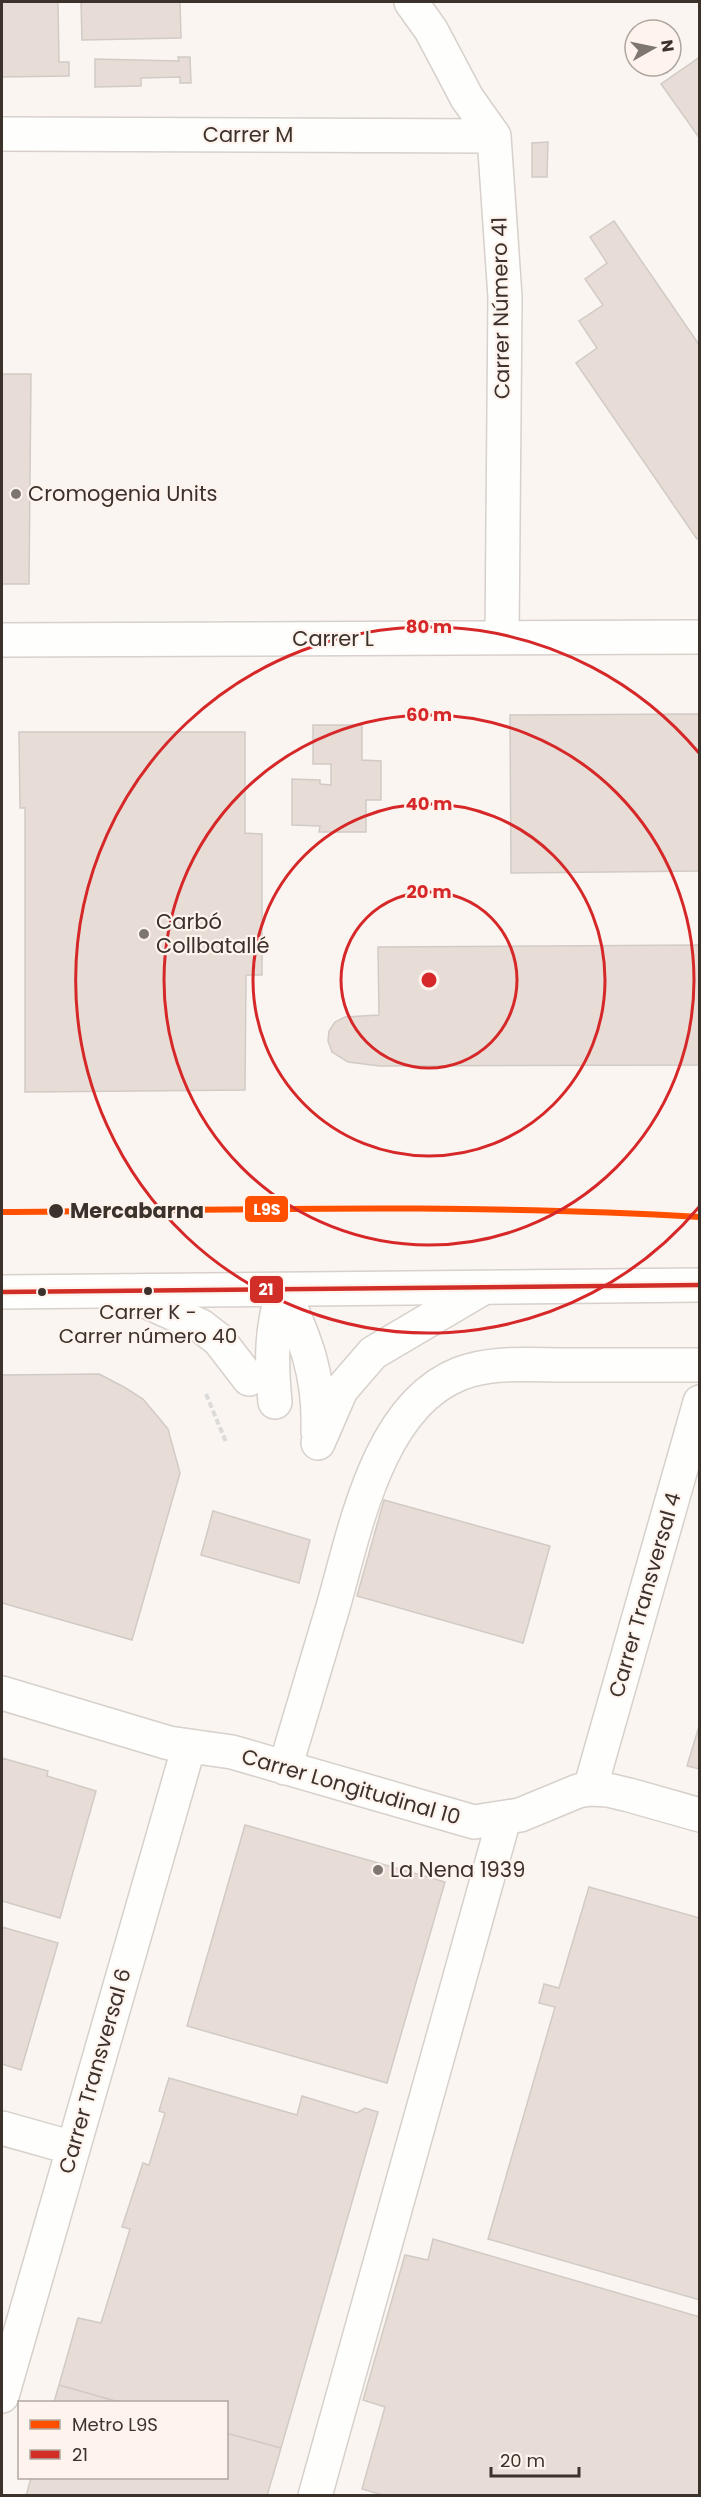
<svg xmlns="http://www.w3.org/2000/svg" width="701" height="2497" viewBox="0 0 701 2497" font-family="Poppins,sans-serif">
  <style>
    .building { fill: #e7ddd6; stroke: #d1cac5; stroke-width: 1.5 }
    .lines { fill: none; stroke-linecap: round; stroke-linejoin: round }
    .minor-casing { stroke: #d7d0cb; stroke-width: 36 }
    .major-casing { stroke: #d7d0cb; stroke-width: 36 }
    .path { stroke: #dcdbd9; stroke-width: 4; stroke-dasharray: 6 3; stroke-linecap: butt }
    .minor { stroke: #fefefd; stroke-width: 33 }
    .major { stroke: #fefefd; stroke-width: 33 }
    .bus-1-casing { stroke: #fef4ed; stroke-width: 9 }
    .bus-1 { stroke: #d02e26; stroke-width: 4.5 }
    .metro-1-casing { stroke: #fef4ed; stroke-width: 10 }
    .metro-1 { stroke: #fe5000; stroke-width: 6 }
    .ring { fill: none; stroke: #d62828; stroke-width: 3 }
    .poi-dot { fill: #7e7671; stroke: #fef4ed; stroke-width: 2 }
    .stop-dot { fill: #3c322c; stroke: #fef4ed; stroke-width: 2 }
    .labels { text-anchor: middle; stroke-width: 4.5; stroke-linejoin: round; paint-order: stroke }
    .bus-label { font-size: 20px; fill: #3c322c; stroke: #fef4ed }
    .street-label { font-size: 21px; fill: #3c322c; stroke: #fef4ed }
    .poi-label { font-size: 21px; fill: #3c322c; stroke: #fef4ed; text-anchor: start }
    .stop-label { font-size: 21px; font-weight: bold; fill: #3c322c; stroke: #fef4ed; text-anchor: start }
    .centre { fill: #d62828; stroke: #fef4ed; stroke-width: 3 }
    .ring-label { font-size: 18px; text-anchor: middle; font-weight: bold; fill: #d62828; stroke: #fef4ed; stroke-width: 4.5; stroke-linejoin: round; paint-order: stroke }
    .line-badge { stroke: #fef4ed; stroke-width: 2 }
    .badge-label { font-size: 16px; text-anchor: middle; font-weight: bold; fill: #fff }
  </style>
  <rect width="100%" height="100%" fill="#faf5f1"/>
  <path class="building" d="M 2,2 L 58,2 L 59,62 L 69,62 L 69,76 L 2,77 Z
    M 81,2 L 180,2 L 181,38 L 82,40 Z
    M 178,57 L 190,57 L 191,83 L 180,83 L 180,77 L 141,78 L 141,86 L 95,87 L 95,59 L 179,61 Z
    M 700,57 L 700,139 L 661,84 Z
    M 548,142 L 547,177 L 532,177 L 532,143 Z
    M 614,221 L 700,346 L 700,538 L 697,539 L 576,363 L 597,348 L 579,321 L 603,305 L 585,279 L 607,263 L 590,237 Z
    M 2,374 L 31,374 L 29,584 L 2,584 Z
    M 700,714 L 700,871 L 511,873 L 510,715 Z
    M 313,725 L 362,725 L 362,760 L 381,761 L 381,800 L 366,800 L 366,832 L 319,832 L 320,826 L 292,825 L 292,779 L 320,780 L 320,784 L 331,785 L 331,764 L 313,764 Z
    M 19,732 L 245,732 L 245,833 L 262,834 L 262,975 L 246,975 L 245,1090 L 25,1092 L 25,808 L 20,808 Z
    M 700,945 L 700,1065 L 380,1066 L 348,1062 L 332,1052 L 328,1041 L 329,1031 L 335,1022 L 345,1017 L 379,1015 L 378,947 Z
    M 99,1374 L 124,1387 L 143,1399 L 159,1418 L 168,1429 L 180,1473 L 132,1640 L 2,1603 L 2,1375 Z
    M 384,1500 L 550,1546 L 523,1643 L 357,1596 Z
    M 213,1511 L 310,1540 L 299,1583 L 201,1555 Z
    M 700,1723 L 700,1769 L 687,1766 Z
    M 2,1758 L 48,1771 L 47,1776 L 96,1791 L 60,1918 L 2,1901 Z
    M 245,1825 L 445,1882 L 387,2083 L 187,2026 Z
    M 589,1887 L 700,1918 L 700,2300 L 488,2239 L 555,2007 L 539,2003 L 544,1984 L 559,1988 Z
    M 2,1927 L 58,1943 L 21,2070 L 2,2064 Z
    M 169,2078 L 297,2115 L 302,2096 L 357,2113 L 365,2108 L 378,2112 L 281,2448 L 226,2433 L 226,2402 L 119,2402 L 59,2385 L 78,2318 L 101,2323 L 130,2229 L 122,2227 L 143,2163 L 149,2165 L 165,2113 L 159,2111 Z
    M 433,2239 L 700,2317 L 700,2496 L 386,2496 L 362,2489 L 385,2407 L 363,2400 L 405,2255 L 428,2260 Z
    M 59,2385 L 119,2402 L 54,2402 Z
    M 226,2433 L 281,2448 L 267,2496 L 26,2496 L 31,2478 L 226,2478 Z"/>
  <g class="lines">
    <defs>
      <path id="minor" d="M 411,2 L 431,30 L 467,98 L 494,136 L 505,297 L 502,638
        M 2,134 L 494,136
        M 2,640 L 700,637
        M 283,1290 C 306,1341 320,1375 318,1432
        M 123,1291 L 201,1326 L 219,1340 L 249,1379
        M 275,1402 C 271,1361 271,1330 283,1290
        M 318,1443 L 341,1390 L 373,1353 L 483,1288
        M 2,1693 L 169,1743 L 232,1752 L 474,1822 L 520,1815 L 578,1791 L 590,1789 L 608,1790 L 629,1795 L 700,1815
        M 285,1768 C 301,1714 317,1660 333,1607 C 355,1531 377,1407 459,1374 C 492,1361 532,1365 567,1365 C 611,1365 655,1365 700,1365
        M 590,1789 L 700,1402
        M 2,2128 L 73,2148
        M 2,2396 L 189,1746
        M 315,2496 L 504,1819"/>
      <path id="major" d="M 2,1292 L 700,1285"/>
    </defs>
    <use href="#minor" class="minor-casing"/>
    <use href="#major" class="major-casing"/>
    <path class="path" d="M 206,1394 L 226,1442"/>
    <use href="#minor" class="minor"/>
    <use href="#major" class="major"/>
    <defs>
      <path id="bus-1" d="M 2,1292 L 700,1285"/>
    </defs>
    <use href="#bus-1" class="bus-1-casing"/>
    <use href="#bus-1" class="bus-1"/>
    <defs>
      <path id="metro-1" d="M 2,1212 C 235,1210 467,1203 700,1217"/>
    </defs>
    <use href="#metro-1" class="metro-1-casing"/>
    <use href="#metro-1" class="metro-1"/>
  </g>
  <g class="ring">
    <circle cx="429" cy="980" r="88"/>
    <circle cx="429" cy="980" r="176"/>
    <circle cx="429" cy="980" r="265"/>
    <path d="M699 1207A353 353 0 1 1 699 753"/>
  </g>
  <g class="poi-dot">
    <circle cx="16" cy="494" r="6"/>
    <circle cx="144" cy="934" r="6"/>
    <circle cx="378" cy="1870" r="6"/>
  </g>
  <g class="stop-dot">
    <circle cx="56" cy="1211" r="8"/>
    <circle cx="148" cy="1291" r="5"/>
    <circle cx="42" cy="1292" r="5"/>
  </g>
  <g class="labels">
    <g class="bus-label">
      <text x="148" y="1319">Carrer K -<tspan x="148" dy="24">Carrer número 40</tspan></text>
    </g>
    <g class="street-label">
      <text x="248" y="142">Carrer M</text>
      <text transform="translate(501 308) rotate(-91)" y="7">Carrer Número 41</text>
      <text x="333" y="646">Carrer L</text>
      <text transform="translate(645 1595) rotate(-74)" y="7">Carrer Transversal 4</text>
      <text transform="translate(351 1787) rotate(16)" y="7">Carrer Longitudinal 10</text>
      <text transform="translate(95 2071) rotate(-74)" y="7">Carrer Transversal 6</text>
    </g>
    <g class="poi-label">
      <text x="28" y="501">Cromogenia Units</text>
      <text x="156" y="929">Carbó<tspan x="156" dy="24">Collbatallé</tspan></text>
      <text x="390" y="1877">La Nena 1939</text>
    </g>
    <g class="stop-label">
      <text x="70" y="1218">Mercabarna</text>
    </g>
  </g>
  <circle cx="429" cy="980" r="9" class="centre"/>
  <g class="ring-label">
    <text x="429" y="633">80 m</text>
    <text x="429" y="721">60 m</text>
    <text x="429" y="810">40 m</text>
    <text x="429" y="898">20 m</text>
  </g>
  <g class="line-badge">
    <rect x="244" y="1195" width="45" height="28" rx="6" fill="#fe5000"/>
    <rect x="249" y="1275" width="35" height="29" rx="6" fill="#d02e26"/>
  </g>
  <g class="badge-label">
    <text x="267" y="1215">L9S</text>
    <text x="266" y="1295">21</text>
  </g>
  <rect width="701" height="2497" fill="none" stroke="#3c322c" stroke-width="6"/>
  <rect x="18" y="2401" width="210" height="78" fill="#fef4ed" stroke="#b0a6a0" stroke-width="1.5"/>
  <rect x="30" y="2420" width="30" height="9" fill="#fe5000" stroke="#b0a6a0" stroke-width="1.5"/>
  <text x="72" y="2431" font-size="18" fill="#3c322c">Metro L9S</text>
  <rect x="30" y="2450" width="30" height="9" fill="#d02e26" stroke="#b0a6a0" stroke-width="1.5"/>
  <text x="72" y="2461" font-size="18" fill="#3c322c">21</text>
  <g transform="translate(653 48) rotate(81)"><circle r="28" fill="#fef4ed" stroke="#b0a6a0" stroke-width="1.5"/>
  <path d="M0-4.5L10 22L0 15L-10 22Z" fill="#7e7671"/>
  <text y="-9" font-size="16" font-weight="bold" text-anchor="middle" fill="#3c322c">N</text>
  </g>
  <path d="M491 2467v9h88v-9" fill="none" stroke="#3c322c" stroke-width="3"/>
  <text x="500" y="2467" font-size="18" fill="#3c322c" stroke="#fef4ed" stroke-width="4.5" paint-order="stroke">20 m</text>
</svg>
